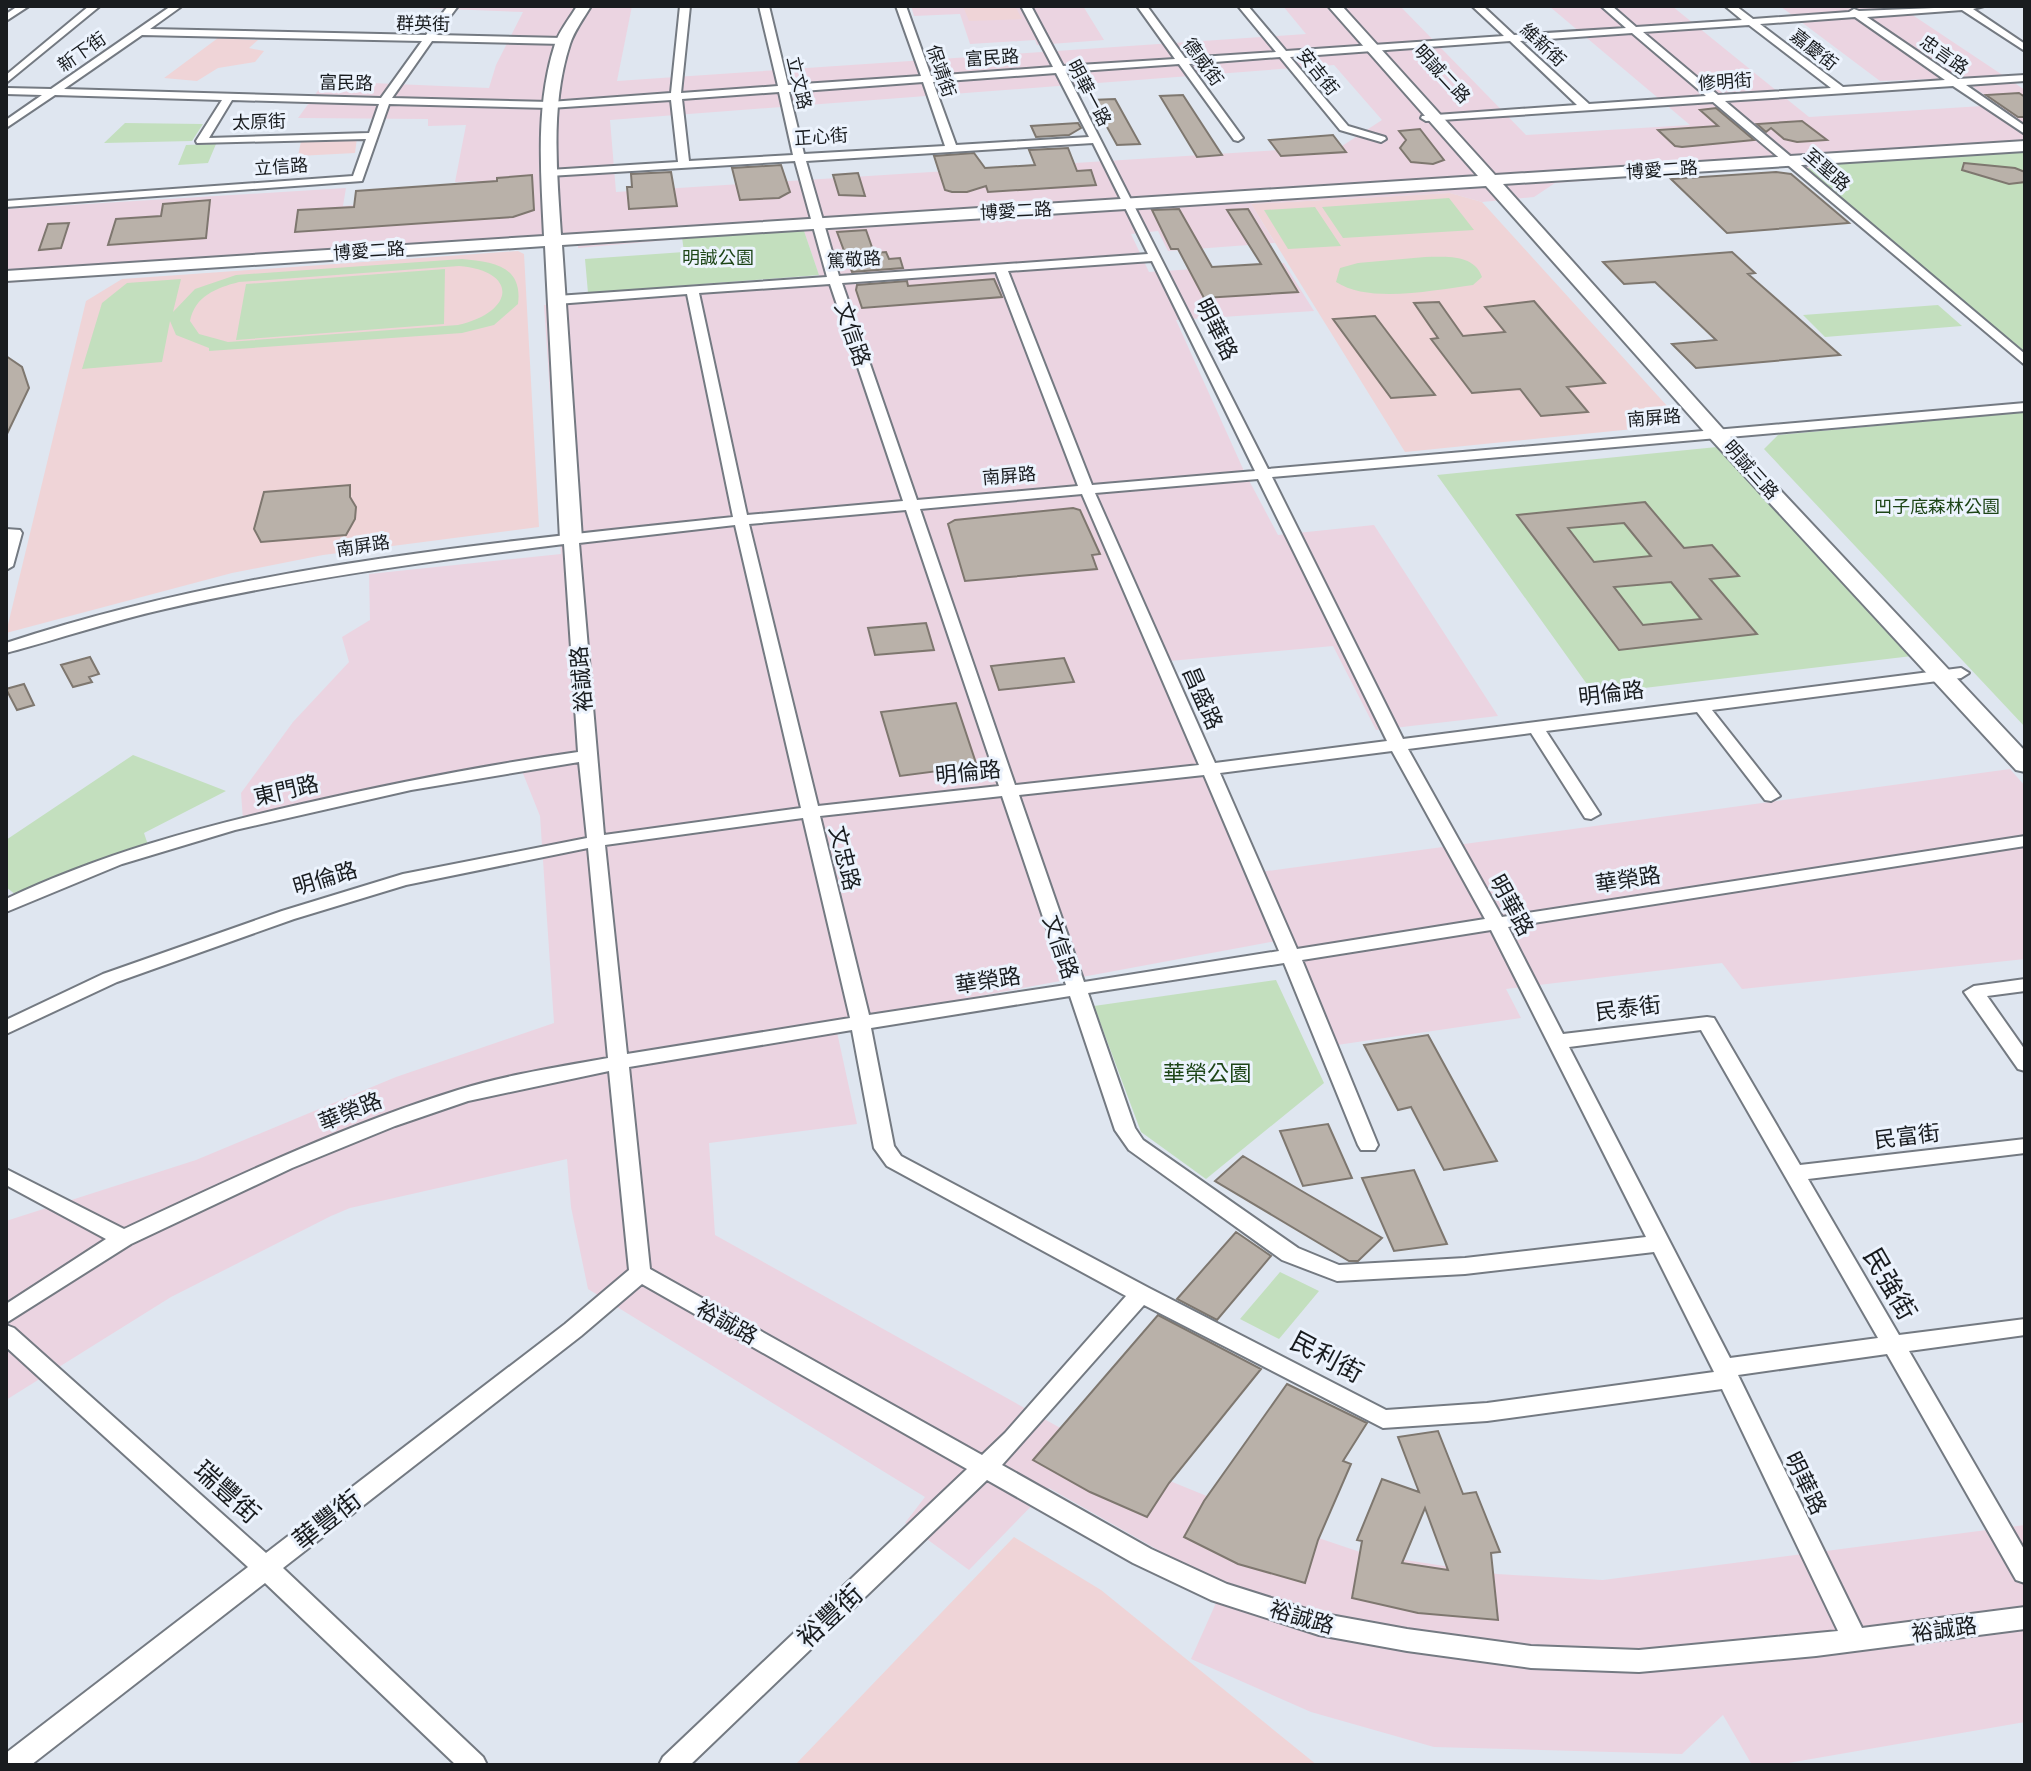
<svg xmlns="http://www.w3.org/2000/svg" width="2031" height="1771" viewBox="0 0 2031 1771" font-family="'Open Sans','Noto Sans TC',sans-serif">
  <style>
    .commercial { fill: #ebd4e1; fill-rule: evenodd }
    .education { fill: #efd4d7 }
    .green { fill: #c3dfbe; fill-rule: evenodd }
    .building { fill: #b9b1a9; stroke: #7e776f; stroke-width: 2; fill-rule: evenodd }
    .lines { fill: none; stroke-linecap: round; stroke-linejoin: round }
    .street-casing { stroke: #747a82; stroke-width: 4 }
    .secondary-casing { stroke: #747a82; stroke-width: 4 }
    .street { fill: #fff; fill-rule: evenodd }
    .secondary { fill: #fff; fill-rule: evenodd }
    .labels { text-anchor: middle; stroke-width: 6; stroke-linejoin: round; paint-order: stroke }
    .far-street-label { font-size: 18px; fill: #191c1f; stroke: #ecf3fd }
    .far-park-label { font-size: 18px; fill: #1d4517; stroke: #ecf3fd }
    .street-label { font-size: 22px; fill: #191c1f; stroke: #ecf3fd }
    .park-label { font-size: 22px; fill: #1d4517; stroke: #ecf3fd }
    .near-street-label { font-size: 26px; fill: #191c1f; stroke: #ecf3fd }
  </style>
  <rect width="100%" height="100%" fill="#dfe6f0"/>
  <path class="commercial" d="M 372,6 L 632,6 L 617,81 L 1306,34 L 1283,6 L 1400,6 L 1526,135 L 1690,125 L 1549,6 L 1672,6 L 1809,117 L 1998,105 L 1961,78 L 1880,81 L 1780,6 L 1899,6 L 2025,90 L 2025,149 L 1817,163 L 1806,170 L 1776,166 L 1555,183 L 1534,197 L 1482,202 L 1450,193 L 1251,204 L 1275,243 L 1168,251 L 1158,231 L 1131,234 L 1149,272 L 1284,263 L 1314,311 L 1176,320 L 1244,471 L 1278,535 L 1374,525 L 1498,716 L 1376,730 L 1333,646 L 1170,661 L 1260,872 L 2010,769 L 2025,786 L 2025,959 L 1742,989 L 1722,963 L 1506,989 L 1521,1018 L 1337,1045 L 1287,939 L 835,1023 L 857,1124 L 709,1143 L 715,1235 L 1116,1459 L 1268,1521 L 1366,1554 L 1497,1574 L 1603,1580 L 2025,1525 L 2025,1722 L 1776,1765 L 1752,1765 L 1723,1715 L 1682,1754 L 1434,1747 L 1311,1712 L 1191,1659 L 1223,1587 L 1049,1488 L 969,1570 L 905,1523 L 925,1497 L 588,1289 L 571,1207 L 567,1159 L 350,1208 L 331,1216 L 171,1297 L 6,1400 L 6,1221 L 196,1160 L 396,1077 L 554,1023 L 540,816 L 520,766 L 243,820 L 241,793 L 293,722 L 349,662 L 342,637 L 370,620 L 369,574 L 561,554 L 544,305 L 822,284 L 803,228 L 578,248 L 578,243 L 452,252 L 452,249 L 6,283 L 6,209 L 346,188 L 343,206 L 476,196 L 477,181 L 455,182 L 466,125 L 428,126 L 428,119 L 298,118 L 325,81 L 489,88 L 496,65 L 523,12 ZM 1334,65 L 1382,120 L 1342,146 L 616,192 L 610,120 Z
    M 911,6 L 1083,6 L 1104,40 L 1037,45 L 1035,40 L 970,44 L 960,14 L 914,16 Z"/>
  <path class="education" d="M 963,6 L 1015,6 L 1022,19 L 969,21 Z
    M 218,38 L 258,40 L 249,48 L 264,51 L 255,62 L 218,68 L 197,81 L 164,78 Z
    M 357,138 L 355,153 L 298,156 L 301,141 Z
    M 1450,193 L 1482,202 L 1678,418 L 1663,426 L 1405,452 L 1251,204 Z
    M 518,251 L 524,254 L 539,527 L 323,555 L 232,573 L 6,633 L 86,301 L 122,279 Z
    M 1014,1537 L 1101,1590 L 1317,1765 L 795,1765 Z"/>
  <path class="green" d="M 125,123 L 203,124 L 192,141 L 104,143 Z
    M 216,144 L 208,163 L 178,165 L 186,145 Z
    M 2025,149 L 2025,357 L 1806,170 L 1816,163 Z
    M 1449,198 L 1474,230 L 1343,238 L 1322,207 Z
    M 1315,207 L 1341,246 L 1288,249 L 1264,210 Z
    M 803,228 L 819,275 L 588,293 L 585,259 L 684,252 L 682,237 Z
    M 1425,257 C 1446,257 1474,254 1482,277 L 1473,285 C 1434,290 1370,304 1336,282 L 1340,268 L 1358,263 Z
    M 462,259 C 492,262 523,265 518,304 L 494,325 L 462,333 L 209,351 L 209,348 L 176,335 L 170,321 L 162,362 L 82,369 L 102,303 L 127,283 L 181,279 L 173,312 L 195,289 L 236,275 ZM 459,266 C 519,271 515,312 458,325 L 228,342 L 199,334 L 190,321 C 195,296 216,288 239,282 Z
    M 445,269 L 444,324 L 236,340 L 246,284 Z
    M 1938,305 L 1962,326 L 1825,337 L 1803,315 Z
    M 2025,412 L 2025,727 L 1764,449 L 1778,435 Z
    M 1717,447 L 1912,656 L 1594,694 L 1437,475 Z
    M 133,755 L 226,791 L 144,833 L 148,845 L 16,895 L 6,887 L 6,840 Z
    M 1276,980 L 1324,1083 L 1206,1179 L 1141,1132 L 1094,1006 Z
    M 1280,1272 L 1319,1291 L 1279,1339 L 1240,1319 Z"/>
  <path class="building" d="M 2019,93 L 2025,97 L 2025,117 L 2018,117 L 1986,95 Z
    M 1183,95 L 1222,155 L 1197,157 L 1160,96 Z
    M 1115,99 L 1140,144 L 1117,145 L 1092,100 Z
    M 1716,108 L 1754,140 L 1682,147 L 1675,146 L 1658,130 L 1718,126 L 1700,110 Z
    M 1802,121 L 1827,140 L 1797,142 L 1784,139 L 1771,128 L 1766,132 L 1757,124 Z
    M 1078,123 L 1081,128 L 1069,135 L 1036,137 L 1031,126 Z
    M 1420,129 L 1444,160 L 1433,164 L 1411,162 L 1400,148 L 1406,140 L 1399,131 Z
    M 1333,135 L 1346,152 L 1281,156 L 1269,140 Z
    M 1068,148 L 1077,171 L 1091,170 L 1096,185 L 988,192 L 986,186 L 967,192 L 952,192 L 945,190 L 934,156 L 974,153 L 985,168 L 1035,165 L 1029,150 Z
    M 1964,163 L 2015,168 L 2025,172 L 2025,182 L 2009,184 L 1962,170 Z
    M 781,165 L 790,192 L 779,198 L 740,200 L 732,168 Z
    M 671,172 L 677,206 L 629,209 L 627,187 L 632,187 L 631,174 Z
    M 1776,172 L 1791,174 L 1849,223 L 1727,233 L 1671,179 Z
    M 858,173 L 865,196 L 839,195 L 833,175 Z
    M 532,175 L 534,210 L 513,217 L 295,232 L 298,210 L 354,207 L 356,191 L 497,181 L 497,178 Z
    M 210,200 L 206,238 L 108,245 L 116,219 L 161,216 L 163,204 Z
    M 1179,209 L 1212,267 L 1261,264 L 1227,210 L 1248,209 L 1298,292 L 1204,298 L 1178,249 L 1171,249 L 1152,210 Z
    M 69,223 L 61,248 L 39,250 L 48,224 Z
    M 866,230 L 874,253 L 886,252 L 889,259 L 900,258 L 903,268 L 852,272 L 837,232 Z
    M 1732,252 L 1755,273 L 1748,274 L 1840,355 L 1696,368 L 1672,344 L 1716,340 L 1655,282 L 1624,284 L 1603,262 Z
    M 994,279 L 1002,297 L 862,308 L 856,290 L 857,285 L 907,281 L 908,286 Z
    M 1534,301 L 1605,383 L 1567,387 L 1588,412 L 1541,416 L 1520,389 L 1472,393 L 1431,339 L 1438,338 L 1414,303 L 1439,302 L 1463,336 L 1505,332 L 1485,307 Z
    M 1375,316 L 1403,353 L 1435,395 L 1391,398 L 1333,319 Z
    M 6,356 L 22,367 L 29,388 L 6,436 Z
    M 350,485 L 350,497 L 356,507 L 355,519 L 346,535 L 261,542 L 254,529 L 264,492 Z
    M 1645,502 L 1684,548 L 1712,545 L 1739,576 L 1710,579 L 1757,634 L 1619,650 L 1517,515 ZM 1624,523 L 1651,556 L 1594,562 L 1568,528 ZM 1671,582 L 1701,619 L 1643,625 L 1614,587 Z
    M 1073,508 L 1080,510 L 1100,554 L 1092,555 L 1097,569 L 965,581 L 948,524 L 955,520 Z
    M 926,623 L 934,650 L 875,655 L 868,628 Z
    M 90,657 L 99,674 L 89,677 L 92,682 L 73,687 L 61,665 Z
    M 1064,658 L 1074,682 L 999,690 L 991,666 Z
    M 24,684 L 34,705 L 17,710 L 6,689 Z
    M 956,703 L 977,766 L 900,776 L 881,712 Z
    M 1428,1035 L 1497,1161 L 1444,1170 L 1411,1107 L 1398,1110 L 1364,1045 Z
    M 1328,1124 L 1352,1178 L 1303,1186 L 1280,1131 Z
    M 1243,1156 L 1300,1190 L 1382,1238 L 1358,1261 L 1349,1261 L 1215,1181 Z
    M 1414,1170 L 1447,1244 L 1394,1251 L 1362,1178 Z
    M 1236,1232 L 1271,1256 L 1217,1320 L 1177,1299 Z
    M 1158,1315 L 1261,1369 L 1169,1483 L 1147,1517 L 1090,1492 L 1033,1460 Z
    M 1287,1384 L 1367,1423 L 1343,1461 L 1351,1464 L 1318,1540 L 1305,1583 L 1238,1564 L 1184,1537 L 1204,1501 Z
    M 1438,1431 L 1463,1494 L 1476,1492 L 1500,1552 L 1491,1553 L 1498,1620 L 1418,1613 L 1352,1598 L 1362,1541 L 1357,1540 L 1382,1479 L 1419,1492 L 1398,1437 ZM 1425,1508 L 1448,1570 L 1402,1563 Z"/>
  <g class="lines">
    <defs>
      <path id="street" d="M 18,6 L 29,6 L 6,21 L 6,14 Z
        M 89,6 L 100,6 L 6,83 L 6,75 Z
        M 171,6 L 182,6 L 150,29 L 426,35 L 448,6 L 458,6 L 436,35 L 563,38 L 568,41 L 563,44 L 432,41 L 392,98 L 550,102 L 671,93 L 680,6 L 690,6 L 681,93 L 778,86 L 759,6 L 769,6 L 788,85 L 921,76 L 896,6 L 906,6 L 931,76 L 1053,67 L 1021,6 L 1031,6 L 1063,66 L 1175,59 L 1137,6 L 1147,6 L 1185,58 L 1276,52 L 1238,6 L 1248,6 L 1286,51 L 1504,36 L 1472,6 L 1483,6 L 1514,35 L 1626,28 L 1601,6 L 1612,6 L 1636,27 L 1742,20 L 1725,6 L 1736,6 L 1753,19 L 1849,12 L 1854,9 L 1859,11 L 1984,6 L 1973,9 L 2025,44 L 2025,51 L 1962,10 L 1867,17 L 1958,79 L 2025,75 L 2025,81 L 1966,85 L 2025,126 L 2025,134 L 1953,86 L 1725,101 L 2025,354 L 2025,365 L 1713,102 L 1426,121 L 1421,118 L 1422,116 L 1577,105 L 1510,41 L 1290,57 L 1348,126 L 1385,137 L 1386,139 L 1381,142 L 1340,130 L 1280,57 L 1189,64 L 1243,138 L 1238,141 L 1234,140 L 1179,64 L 1066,72 L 1268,469 L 2025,403 L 2025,411 L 1272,477 L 1403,739 L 1961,668 L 1969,673 L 1961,678 L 1712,710 L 1780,796 L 1771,801 L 1765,800 L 1697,712 L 1546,731 L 1600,814 L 1591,819 L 1585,818 L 1531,733 L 1408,749 L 1502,917 L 2025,836 L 2025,846 L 1508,927 L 1563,1034 L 1707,1017 L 1714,1018 L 1800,1165 L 2025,1139 L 2025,1153 L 1808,1179 L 1899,1335 L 2025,1319 L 2025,1335 L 1909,1351 L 2025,1551 L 2025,1583 L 2016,1580 L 1887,1354 L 1738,1375 L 1862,1628 L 2025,1607 L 2025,1629 L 1816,1656 L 1639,1672 L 1531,1668 L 1407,1651 L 1319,1635 L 1211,1600 L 1133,1563 L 987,1480 L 690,1765 L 659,1765 L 663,1757 L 967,1469 L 642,1284 L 581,1336 L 283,1568 L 483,1757 L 487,1765 L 456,1765 L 265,1583 L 31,1765 L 6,1765 L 6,1753 L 248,1567 L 6,1347 L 6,1325 L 14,1328 L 266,1553 L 565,1324 L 629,1270 L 609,1071 L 468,1101 L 395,1126 L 292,1168 L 131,1244 L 6,1323 L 6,1304 L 106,1239 L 6,1185 L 6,1169 L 124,1229 C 233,1178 342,1126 458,1090 C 506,1075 558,1067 608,1058 L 588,848 L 406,885 L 294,919 L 117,982 L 6,1034 L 6,1020 L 103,974 L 282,911 L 403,874 L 587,838 L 579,762 L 411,790 L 235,830 L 122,864 L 6,912 L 6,899 C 101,854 200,827 302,804 C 394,783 485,765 578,752 L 564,544 C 430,561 297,579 165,609 C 111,621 59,639 6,653 L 6,643 C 239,566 490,543 733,517 L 687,294 L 557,304 L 551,300 L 557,296 L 827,277 L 795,161 L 549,176 L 543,173 L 549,170 L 678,162 L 671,100 L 550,108 L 389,104 L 362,181 L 6,207 L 6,201 L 353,176 L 366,139 L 197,143 L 196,141 L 222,100 L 55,95 L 6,128 L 6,120 L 42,95 L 6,94 L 6,88 L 51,89 ZM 1855,17 L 1945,80 L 1843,87 L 1760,24 ZM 1749,25 L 1831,88 L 1718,95 L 1643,32 ZM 1632,33 L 1706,96 L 1589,104 L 1520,41 ZM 142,35 L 422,41 L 381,98 L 64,89 ZM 1056,73 L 1089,137 L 956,145 L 933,82 ZM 923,82 L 945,146 L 804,154 L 789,92 ZM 779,92 L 793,155 L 689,161 L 682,99 ZM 232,100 L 379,104 L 369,133 L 209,138 ZM 1093,143 L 1148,254 L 839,276 L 806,161 ZM 1152,261 L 1255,471 L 1092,485 L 1008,271 ZM 996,272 L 1078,486 L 917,500 L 842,283 ZM 830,284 L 903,501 L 747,515 L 699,293 ZM 1258,479 L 1387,741 L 1215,763 L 1095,493 ZM 1082,494 L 1199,765 L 1015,785 L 920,509 ZM 906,510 L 999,786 L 818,806 L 749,524 ZM 735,525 L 801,808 L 604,835 L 579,543 ZM 1392,751 L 1485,919 L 1297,949 L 1220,773 ZM 1204,775 L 1279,951 L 1084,982 L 1019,795 ZM 1002,796 L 1066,985 L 869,1015 L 820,816 ZM 803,818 L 850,1018 L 627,1054 L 605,845 ZM 1491,930 L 1646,1237 L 1465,1258 L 1339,1265 L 1298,1248 L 1143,1140 L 1135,1128 L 1088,993 L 1284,963 L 1358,1145 L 1361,1150 L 1375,1150 L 1378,1145 L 1302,960 ZM 1070,996 L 1115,1130 L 1129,1150 L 1282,1260 L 1337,1281 L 1465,1274 L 1654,1252 L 1714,1372 L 1487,1403 L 1386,1410 L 1149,1288 L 901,1156 L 894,1146 L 871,1028 ZM 852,1030 L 874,1148 L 887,1166 L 1126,1296 L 1005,1433 L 982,1455 L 650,1269 L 629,1067 ZM 1701,1030 L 1878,1338 L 1730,1358 L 1569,1047 ZM 1144,1305 L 1383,1428 L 1487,1421 L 1722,1389 L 1838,1631 L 1639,1650 L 1531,1646 L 1407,1629 L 1319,1613 L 1227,1584 L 1151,1549 L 1002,1465 Z
        M 6,529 L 20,530 L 22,533 L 13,566 L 6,570 Z
        M 2025,979 L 2025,991 L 1987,996 L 2025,1050 L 2025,1071 L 2018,1069 L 1964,992 L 1974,986 Z"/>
      <path id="secondary" d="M 577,6 L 591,6 C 584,18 574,31 570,44 C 550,105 557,172 561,235 L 1478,176 L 1328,6 L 1342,6 L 1495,175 L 2025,141 L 2025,151 L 1503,184 L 1722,428 L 2025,751 L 2025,772 L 2016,770 L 1708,436 L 1486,186 L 562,245 L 582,539 L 571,545 L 560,539 L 545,246 L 6,281 L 6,271 L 544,236 C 541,172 535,106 555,44 C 559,31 570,18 577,6 Z"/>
    </defs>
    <use href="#street" class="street-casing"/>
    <use href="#secondary" class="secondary-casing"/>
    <use href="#street" class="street"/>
    <use href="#secondary" class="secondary"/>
  </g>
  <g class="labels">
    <g class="far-street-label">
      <text transform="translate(423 24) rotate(1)" y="6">群英街</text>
      <text transform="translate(1543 45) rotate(43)" y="6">維新街</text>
      <text transform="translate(1814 50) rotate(38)" y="6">嘉慶街</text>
      <text transform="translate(82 52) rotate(-35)" y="6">新下街</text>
      <text transform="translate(1944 55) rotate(35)" y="6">忠言路</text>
      <text transform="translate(992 58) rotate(-4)" y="6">富民路</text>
      <text transform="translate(1203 62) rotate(54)" y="6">德威街</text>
      <text transform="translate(941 71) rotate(71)" y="6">保靖街</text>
      <text transform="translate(1318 72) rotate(51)" y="6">安吉街</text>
      <text transform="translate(1442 74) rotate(47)" y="6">明誠二路</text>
      <text transform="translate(1725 82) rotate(-4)" y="6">修明街</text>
      <text transform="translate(346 83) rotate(1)" y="6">富民路</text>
      <text transform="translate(799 83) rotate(77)" y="6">立文路</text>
      <text transform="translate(1089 93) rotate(62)" y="6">明華一路</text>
      <text transform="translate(259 122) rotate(-2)" y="6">太原街</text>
      <text transform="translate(821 137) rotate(-4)" y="6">正心街</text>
      <text transform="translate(281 167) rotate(-4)" y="6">立信路</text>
      <text transform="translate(1662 170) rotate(-4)" y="6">博愛二路</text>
      <text transform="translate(1827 170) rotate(41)" y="6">至聖路</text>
      <text transform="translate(1016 211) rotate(-3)" y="6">博愛二路</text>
      <text transform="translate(369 251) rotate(-4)" y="6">博愛二路</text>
      <text transform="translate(854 260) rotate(-4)" y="6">篤敬路</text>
      <text transform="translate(1654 418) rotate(-5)" y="6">南屏路</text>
      <text transform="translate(1751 470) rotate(48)" y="6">明誠三路</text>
      <text transform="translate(1009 476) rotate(-5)" y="6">南屏路</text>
      <text transform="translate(363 546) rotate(-9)" y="6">南屏路</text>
    </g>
    <g class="far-park-label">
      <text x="718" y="264">明誠公園</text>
      <text x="1937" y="513">凹子底森林公園</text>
    </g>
    <g class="street-label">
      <text transform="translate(1217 329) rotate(63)" y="8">明華路</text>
      <text transform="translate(853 334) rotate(71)" y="8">文信路</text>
      <text transform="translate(581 679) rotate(-95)" y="8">裕誠路</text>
      <text transform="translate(1611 693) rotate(-7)" y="8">明倫路</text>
      <text transform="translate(1203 698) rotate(66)" y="8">昌盛路</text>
      <text transform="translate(968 772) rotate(-6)" y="8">明倫路</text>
      <text transform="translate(286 790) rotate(-13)" y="8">東門路</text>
      <text transform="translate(845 858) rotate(76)" y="8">文忠路</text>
      <text transform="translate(325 878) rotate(-17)" y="8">明倫路</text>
      <text transform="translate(1628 879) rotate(-9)" y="8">華榮路</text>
      <text transform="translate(1512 905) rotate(61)" y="8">明華路</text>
      <text transform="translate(1061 947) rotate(71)" y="8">文信路</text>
      <text transform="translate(988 980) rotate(-9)" y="8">華榮路</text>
      <text transform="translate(1628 1008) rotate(-7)" y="8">民泰街</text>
      <text transform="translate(350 1111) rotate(-22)" y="8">華榮路</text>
      <text transform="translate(1907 1136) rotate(-7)" y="8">民富街</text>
      <text transform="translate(727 1322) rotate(29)" y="8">裕誠路</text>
      <text transform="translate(1806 1483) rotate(64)" y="8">明華路</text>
      <text transform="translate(1302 1617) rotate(16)" y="8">裕誠路</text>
      <text transform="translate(1944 1629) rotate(-8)" y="8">裕誠路</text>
    </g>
    <g class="park-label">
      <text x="1207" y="1081">華榮公園</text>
    </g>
    <g class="near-street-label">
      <text transform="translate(1890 1284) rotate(60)" y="9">民強街</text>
      <text transform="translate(1327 1357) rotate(28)" y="9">民利街</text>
      <text transform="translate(227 1492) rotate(42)" y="9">瑞豐街</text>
      <text transform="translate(327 1520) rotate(-38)" y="9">華豐街</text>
      <text transform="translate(830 1616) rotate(-43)" y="9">裕豐街</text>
    </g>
  </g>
  <rect width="2031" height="1771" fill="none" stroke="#191c1f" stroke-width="16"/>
</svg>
